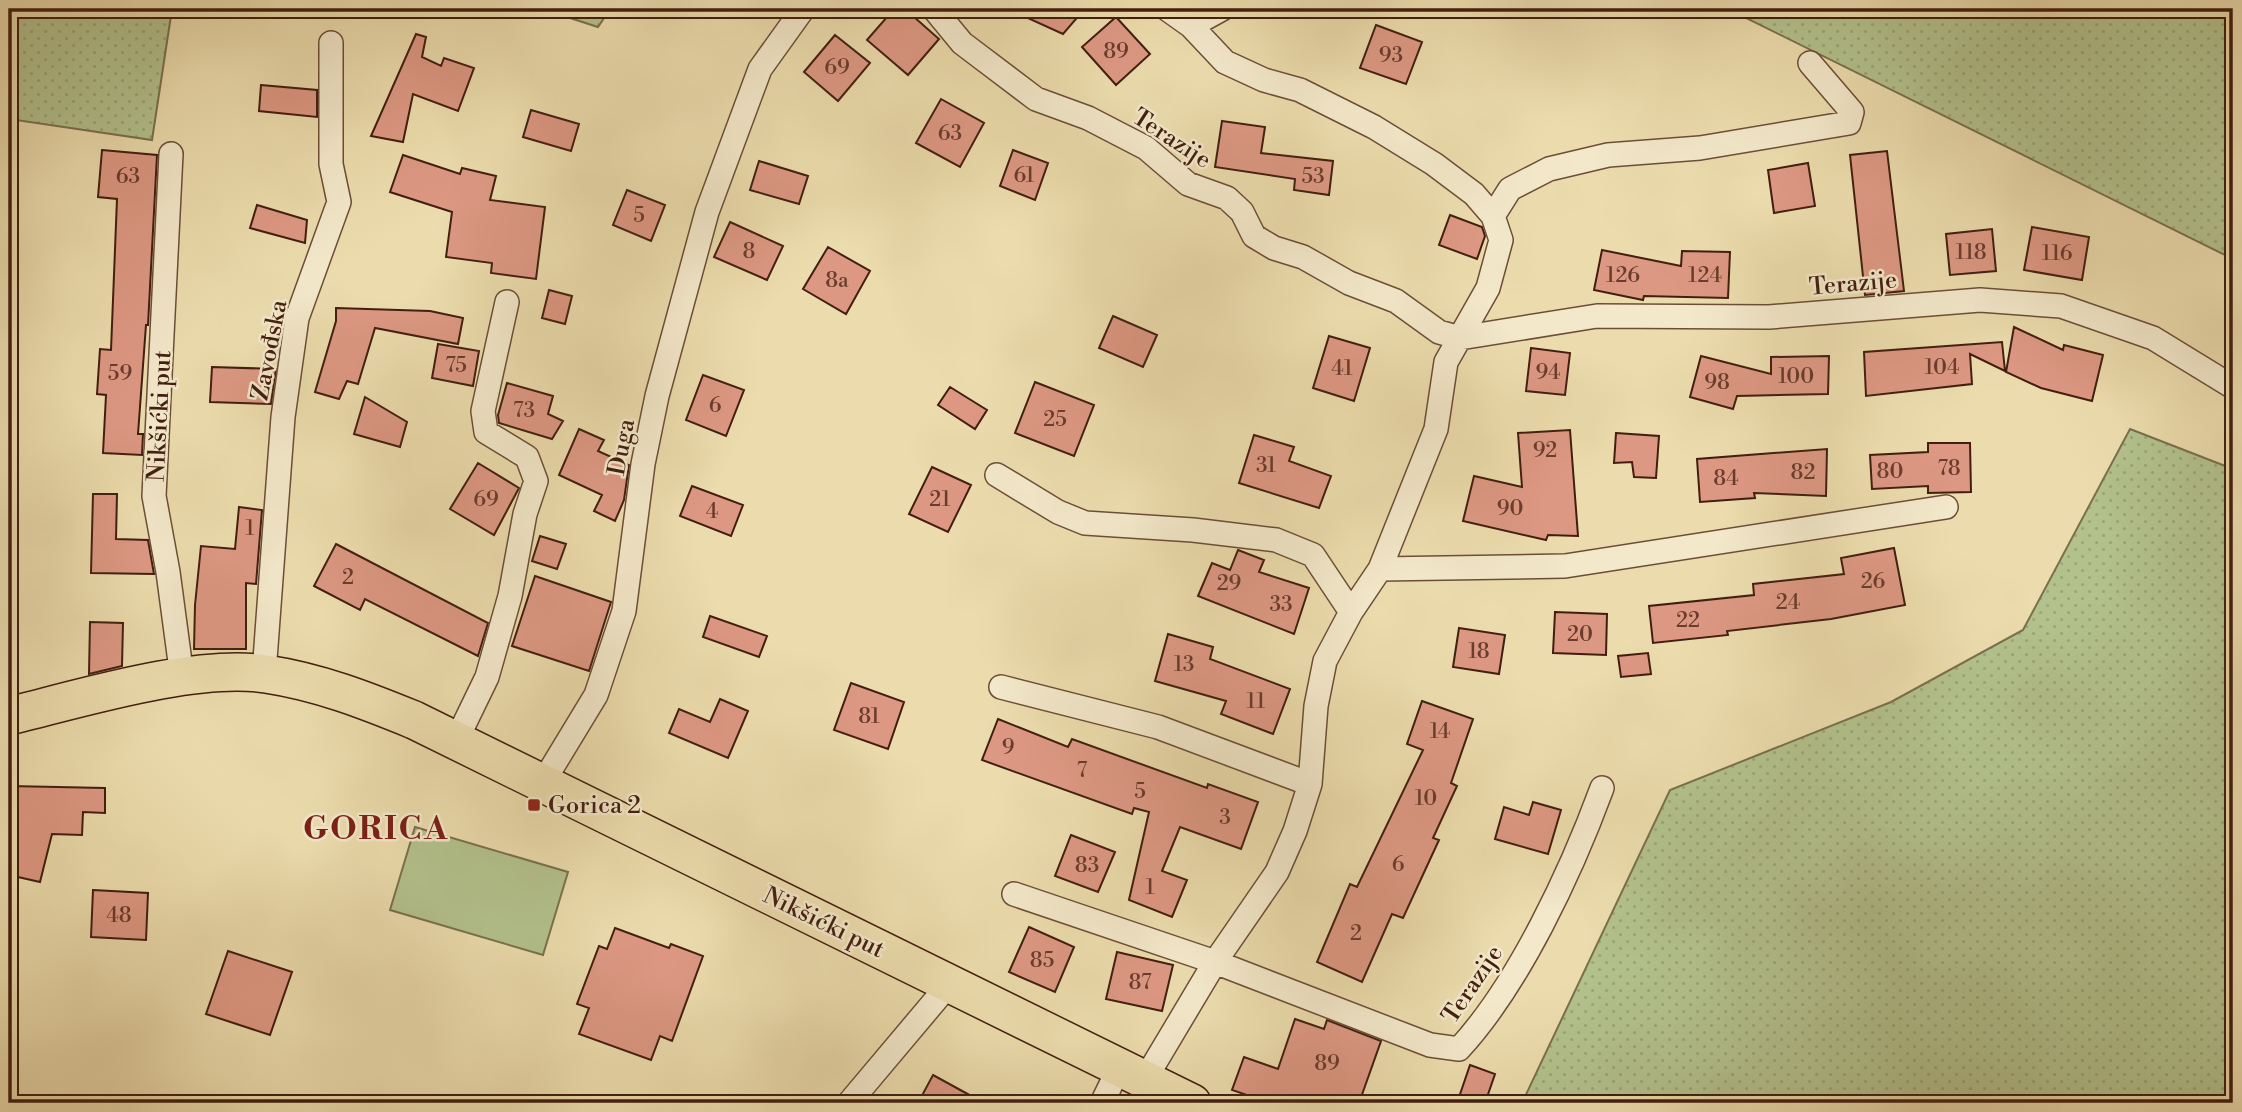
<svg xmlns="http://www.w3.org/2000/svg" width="2242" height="1112" viewBox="0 0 2242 1112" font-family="'Libre Bodoni',serif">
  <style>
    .green { fill: url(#green-dots); stroke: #7a704e; stroke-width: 2 }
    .pitch { fill: #b3c28d; stroke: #7a704e; stroke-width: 2 }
    .building { fill: #dd9883; stroke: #421e10; stroke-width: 2 }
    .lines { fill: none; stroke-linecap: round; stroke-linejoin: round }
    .street-casing { stroke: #6c4e37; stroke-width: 26 }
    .primary-casing { stroke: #421e10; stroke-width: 40 }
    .street { stroke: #f3e8ca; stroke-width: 23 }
    .primary { stroke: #ecdcad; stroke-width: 37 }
    .poi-dot { fill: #8f2418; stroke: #f3e8ca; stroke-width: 2.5 }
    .labels { text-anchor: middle; stroke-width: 5; stroke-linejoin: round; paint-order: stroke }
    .number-label { font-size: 21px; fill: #693c2d }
    .street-label { font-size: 24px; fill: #421e10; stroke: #f3e8ca }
    .poi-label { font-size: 24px; fill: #421e10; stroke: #f3e8ca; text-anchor: start }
    .district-label { font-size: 32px; font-weight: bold; letter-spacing: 2px; fill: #7a1f14; stroke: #f3e8ca }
  </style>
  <defs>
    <pattern id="green-dots" width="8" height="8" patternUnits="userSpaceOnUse" patternTransform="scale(1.75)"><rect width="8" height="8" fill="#b3c28d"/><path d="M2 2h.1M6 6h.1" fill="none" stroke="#9ba679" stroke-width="1.8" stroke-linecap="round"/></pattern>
  </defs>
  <rect width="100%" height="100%" fill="#ecdcad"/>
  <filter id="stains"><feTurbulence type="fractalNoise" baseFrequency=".00286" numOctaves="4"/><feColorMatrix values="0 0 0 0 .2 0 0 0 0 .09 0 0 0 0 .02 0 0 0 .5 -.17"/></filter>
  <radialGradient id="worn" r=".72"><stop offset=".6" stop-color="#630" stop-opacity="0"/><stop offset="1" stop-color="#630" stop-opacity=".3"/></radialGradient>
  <path class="green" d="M 9,9 L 172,9 L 152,140 L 9,119 Z
    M 542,9 L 610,9 L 598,27 Z
    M 1728,9 L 2233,9 L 2233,259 Z
    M 2130,429 L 2233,469 L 2233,1103 L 1522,1103 L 1670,790 L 1891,702 L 2023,630 Z"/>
  <path class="pitch" d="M 415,827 L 568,872 L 543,955 L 390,910 Z"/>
  <path class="building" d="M 894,9 L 905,9 L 939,39 L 908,75 L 867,40 Z
    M 1008,9 L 1063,9 L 1076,19 L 1063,34 Z
    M 1116,17 L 1150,54 L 1116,85 L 1082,47 Z
    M 1376,25 L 1422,42 L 1406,84 L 1360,68 Z
    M 416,34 L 426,37 L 422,57 L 441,66 L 444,58 L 474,68 L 458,111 L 413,94 L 403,142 L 371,136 Z
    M 835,35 L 870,63 L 838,101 L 804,72 Z
    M 261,85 L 317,90 L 317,117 L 259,111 Z
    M 941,99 L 984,123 L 960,167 L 916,143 Z
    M 531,110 L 579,124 L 571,151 L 523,137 Z
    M 1222,121 L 1265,127 L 1261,153 L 1333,161 L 1329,195 L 1294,190 L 1295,179 L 1215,167 Z
    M 102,150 L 157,155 L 148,325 L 146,325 L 138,434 L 143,434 L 142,455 L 103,453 L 106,395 L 97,394 L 100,349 L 111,350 L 117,199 L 98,197 Z
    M 1013,150 L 1048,163 L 1035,200 L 1000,186 Z
    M 1887,151 L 1904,291 L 1865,295 L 1850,155 Z
    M 403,155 L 460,174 L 462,168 L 496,176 L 490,200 L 545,207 L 536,279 L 491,273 L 492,263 L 446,257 L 452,212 L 390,192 Z
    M 759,161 L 808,176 L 799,204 L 750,190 Z
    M 1808,163 L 1815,206 L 1774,213 L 1768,170 Z
    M 627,190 L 665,205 L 651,241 L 613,225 Z
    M 257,205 L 307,220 L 305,243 L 250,228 Z
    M 1450,215 L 1482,227 L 1485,236 L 1477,259 L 1439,245 Z
    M 730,222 L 783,246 L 767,280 L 714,257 Z
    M 2032,227 L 2089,237 L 2082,280 L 2024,270 Z
    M 1992,229 L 1996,271 L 1950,275 L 1946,234 Z
    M 828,247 L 870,271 L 846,314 L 803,289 Z
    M 1602,250 L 1681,266 L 1682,251 L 1730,252 L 1728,298 L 1644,296 L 1643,300 L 1594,290 Z
    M 549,290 L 572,296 L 565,324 L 542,318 Z
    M 336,308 L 430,311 L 463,318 L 458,344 L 375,328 L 358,384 L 347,381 L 339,399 L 315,392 L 336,321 Z
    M 1113,316 L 1157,335 L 1143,367 L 1099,348 Z
    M 2014,327 L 2063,350 L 2064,345 L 2103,355 L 2092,401 L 2041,388 L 2006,372 Z
    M 1329,336 L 1370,348 L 1354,401 L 1313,388 Z
    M 2002,342 L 2005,371 L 1970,354 L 1972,384 L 1866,396 L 1864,352 Z
    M 438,344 L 479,351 L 473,386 L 432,378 Z
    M 1531,348 L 1570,353 L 1565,395 L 1526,391 Z
    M 1701,356 L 1771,374 L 1771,357 L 1829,356 L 1828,394 L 1737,396 L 1733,409 L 1690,397 Z
    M 212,367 L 276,369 L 271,404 L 210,402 Z
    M 703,375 L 744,390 L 726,436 L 686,420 Z
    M 1035,382 L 1094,405 L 1074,456 L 1015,433 Z
    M 507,383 L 553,396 L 548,414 L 563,421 L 552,439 L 499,423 L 498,415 Z
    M 950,387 L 987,410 L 975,429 L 938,405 Z
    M 365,397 L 407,422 L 400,447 L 354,434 Z
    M 579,429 L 604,440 L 598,451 L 629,465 L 624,500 L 615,521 L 594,511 L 602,495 L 559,475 Z
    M 1570,430 L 1578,536 L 1548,535 L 1546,540 L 1463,521 L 1474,476 L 1522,487 L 1518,433 Z
    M 1616,433 L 1659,436 L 1656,478 L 1634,477 L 1632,462 L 1614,463 Z
    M 1254,435 L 1294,447 L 1289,461 L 1331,476 L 1319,508 L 1239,483 Z
    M 1928,443 L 1970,443 L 1971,492 L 1928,493 L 1928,486 L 1872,489 L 1870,455 L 1928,452 Z
    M 1827,449 L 1826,496 L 1754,493 L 1755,498 L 1700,502 L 1697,459 Z
    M 478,463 L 519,488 L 494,535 L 450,509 Z
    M 932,467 L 971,485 L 948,532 L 909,514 Z
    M 692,486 L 743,505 L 731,536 L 680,516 Z
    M 93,494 L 117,494 L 116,539 L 148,540 L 154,574 L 91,573 Z
    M 239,507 L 262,510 L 256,584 L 246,583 L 246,649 L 194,649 L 195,605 L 201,546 L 235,549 Z
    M 540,536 L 566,544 L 557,569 L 532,561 Z
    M 336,544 L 488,623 L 478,656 L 365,599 L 360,610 L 314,586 Z
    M 1894,548 L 1905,605 L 1831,619 L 1727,631 L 1728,635 L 1653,643 L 1649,606 L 1754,595 L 1753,584 L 1844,574 L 1841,558 Z
    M 1238,550 L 1264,560 L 1259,572 L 1309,588 L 1294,634 L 1198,596 L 1212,563 L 1230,570 Z
    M 535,576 L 611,602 L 589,671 L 512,646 Z
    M 1555,612 L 1607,614 L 1606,655 L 1553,653 Z
    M 710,616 L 767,636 L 759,657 L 703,637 Z
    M 90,622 L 123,623 L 122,666 L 89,674 Z
    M 1459,628 L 1505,635 L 1499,674 L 1453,667 Z
    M 1168,634 L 1213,647 L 1210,659 L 1290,689 L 1273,734 L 1221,714 L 1226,701 L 1155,681 Z
    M 1648,653 L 1651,674 L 1621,677 L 1618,656 Z
    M 851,683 L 904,702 L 888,749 L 834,730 Z
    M 720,699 L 748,711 L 728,758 L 669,733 L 679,709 L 710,722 Z
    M 1422,701 L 1473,719 L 1451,783 L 1457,786 L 1433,838 L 1439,840 L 1403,918 L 1392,914 L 1362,982 L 1317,962 L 1350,884 L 1357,887 L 1423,750 L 1407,744 Z
    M 998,719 L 1068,747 L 1072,739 L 1207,788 L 1208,784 L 1258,802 L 1241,849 L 1180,827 L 1162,871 L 1187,880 L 1172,917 L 1129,900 L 1149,812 L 1134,808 L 1132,814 L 982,760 Z
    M 9,786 L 105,788 L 105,813 L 83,812 L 82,835 L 52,834 L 40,882 L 9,875 L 18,834 L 9,833 Z
    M 1533,802 L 1561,810 L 1548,854 L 1495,839 L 1504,807 L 1529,815 Z
    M 1071,835 L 1115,852 L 1098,892 L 1055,876 Z
    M 93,890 L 148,893 L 146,940 L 91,937 Z
    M 1029,927 L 1074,947 L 1055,992 L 1009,972 Z
    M 615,928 L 669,948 L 671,944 L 703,956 L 672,1041 L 660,1036 L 651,1060 L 579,1034 L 589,1008 L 577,1004 L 599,946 L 607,949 Z
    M 228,951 L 292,972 L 270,1035 L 206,1014 Z
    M 1117,952 L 1173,965 L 1162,1011 L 1106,999 Z
    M 1295,1019 L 1324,1029 L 1327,1020 L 1381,1041 L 1359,1103 L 1270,1103 L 1232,1090 L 1244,1057 L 1278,1069 Z
    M 1470,1065 L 1495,1074 L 1485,1103 L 1457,1103 Z
    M 933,1075 L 984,1103 L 918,1103 Z"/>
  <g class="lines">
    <defs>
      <path id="street" d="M 934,9 L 962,43 L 1036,99 L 1088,118 L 1146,148 L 1188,184 L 1227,198 L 1242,212 L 1254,236 L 1274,248 L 1303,257 L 1349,283 L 1396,301 L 1439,332 L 1460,338 L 1597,316 L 1769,317 L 1980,300 L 2061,306 L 2153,338 L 2233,387
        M 1191,26 L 1222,9
        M 171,154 L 154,496 L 168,572 L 182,677
        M 1493,216 L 1510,189 L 1549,169 L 1608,155 L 1700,148 L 1849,123 L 1852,112 L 1810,63
        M 997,475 L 1058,512 L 1085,523 L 1193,530 L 1276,540 L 1313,555 L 1351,612
        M 1380,569 L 1565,566 L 1946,507
        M 264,673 L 283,417 L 297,318 L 339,202 L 331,164 L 331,43
        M 1001,687 L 1158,727 L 1310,784
        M 456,741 L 487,677 L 510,596 L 525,514 L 536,481 L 527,457 L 486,432 L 483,411 L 507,302
        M 542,784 L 596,695 L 624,611 L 643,464 L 657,396 L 707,212 L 760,69 L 803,9
        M 1014,894 L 1215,962 L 1430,1045 L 1459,1049 C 1519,984 1571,872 1602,788
        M 1144,1081 L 1215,962 L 1277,872 L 1295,831 L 1310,784 L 1316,706 L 1325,661 L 1351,612 L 1380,569 L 1436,429 L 1446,362 L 1488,288 L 1501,240 L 1493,216 L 1474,194 L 1434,164 L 1374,127 L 1300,90 L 1264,80 L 1225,62 L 1191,26 L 1167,9
        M 849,1103 L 950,983
        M 1102,1103 L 1119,1068"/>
      <path id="primary" d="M 9,716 C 79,699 196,663 266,674 C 319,682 365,700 414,720 L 1192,1103"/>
    </defs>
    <use href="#street" class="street-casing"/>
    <use href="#primary" class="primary-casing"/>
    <use href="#street" class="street"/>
    <use href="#primary" class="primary"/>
  </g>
  <rect class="poi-dot" x="527" y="798" width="14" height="14" rx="3.5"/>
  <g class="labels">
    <g class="number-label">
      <text x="1116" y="58">89</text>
      <text x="1391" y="62">93</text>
      <text x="837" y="74">69</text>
      <text x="950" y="140">63</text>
      <text x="1024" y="182">61</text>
      <text x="128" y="183">63</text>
      <text x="1313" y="183">53</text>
      <text x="639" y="222">5</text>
      <text x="749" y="258">8</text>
      <text x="1971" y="259">118</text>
      <text x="2057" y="260">116</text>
      <text x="1623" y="282">126</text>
      <text x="1705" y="282">124</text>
      <text x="837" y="287">8a</text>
      <text x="456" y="372">75</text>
      <text x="1942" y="374">104</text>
      <text x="1342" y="375">41</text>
      <text x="1548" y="379">94</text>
      <text x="120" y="380">59</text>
      <text x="1796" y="383">100</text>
      <text x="1717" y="389">98</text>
      <text x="715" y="412">6</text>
      <text x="524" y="417">73</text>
      <text x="1055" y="426">25</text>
      <text x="1545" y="457">92</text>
      <text x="1266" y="472">31</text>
      <text x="1949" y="475">78</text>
      <text x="1890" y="478">80</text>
      <text x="1803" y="479">82</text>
      <text x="1726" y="485">84</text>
      <text x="486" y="506">69</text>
      <text x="940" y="506">21</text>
      <text x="1510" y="515">90</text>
      <text x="712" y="518">4</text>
      <text x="250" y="535">1</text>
      <text x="348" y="584">2</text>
      <text x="1873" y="588">26</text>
      <text x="1229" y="590">29</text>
      <text x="1788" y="609">24</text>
      <text x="1281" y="611">33</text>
      <text x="1688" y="627">22</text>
      <text x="1580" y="641">20</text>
      <text x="1479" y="658">18</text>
      <text x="1184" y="671">13</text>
      <text x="1256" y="708">11</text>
      <text x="869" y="723">81</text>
      <text x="1440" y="738">14</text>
      <text x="1008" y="754">9</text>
      <text x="1082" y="777">7</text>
      <text x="1140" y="798">5</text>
      <text x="1426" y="805">10</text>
      <text x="1225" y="824">3</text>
      <text x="1398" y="871">6</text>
      <text x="1087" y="872">83</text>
      <text x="1150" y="894">1</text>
      <text x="119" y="922">48</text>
      <text x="1356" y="940">2</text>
      <text x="1042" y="967">85</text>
      <text x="1140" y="989">87</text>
      <text x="1327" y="1070">89</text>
    </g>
    <g class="street-label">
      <text transform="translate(1172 138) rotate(33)" y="8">Terazije</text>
      <text transform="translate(1853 283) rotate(-5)" y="8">Terazije</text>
      <text transform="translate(269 350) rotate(-79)" y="8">Zavođska</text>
      <text transform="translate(159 416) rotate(-87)" y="8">Nikšićki put</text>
      <text transform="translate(621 447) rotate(-79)" y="8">Duga</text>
      <text transform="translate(824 922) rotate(26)" y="8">Nikšićki put</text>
      <text transform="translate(1472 984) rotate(-56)" y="8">Terazije</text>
    </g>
    <g class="poi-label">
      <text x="548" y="813">Gorica 2</text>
    </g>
    <g class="district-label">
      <text x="376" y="839">GORICA</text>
    </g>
  </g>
  <rect width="2242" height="1112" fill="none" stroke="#ecdcad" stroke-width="35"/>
  <rect x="10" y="10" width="2221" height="1091" fill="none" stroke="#421e10" stroke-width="3.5"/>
  <rect x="18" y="18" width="2207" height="1077" fill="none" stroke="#421e10" stroke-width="2"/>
  <rect width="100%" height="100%" filter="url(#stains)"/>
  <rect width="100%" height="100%" fill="url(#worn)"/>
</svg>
